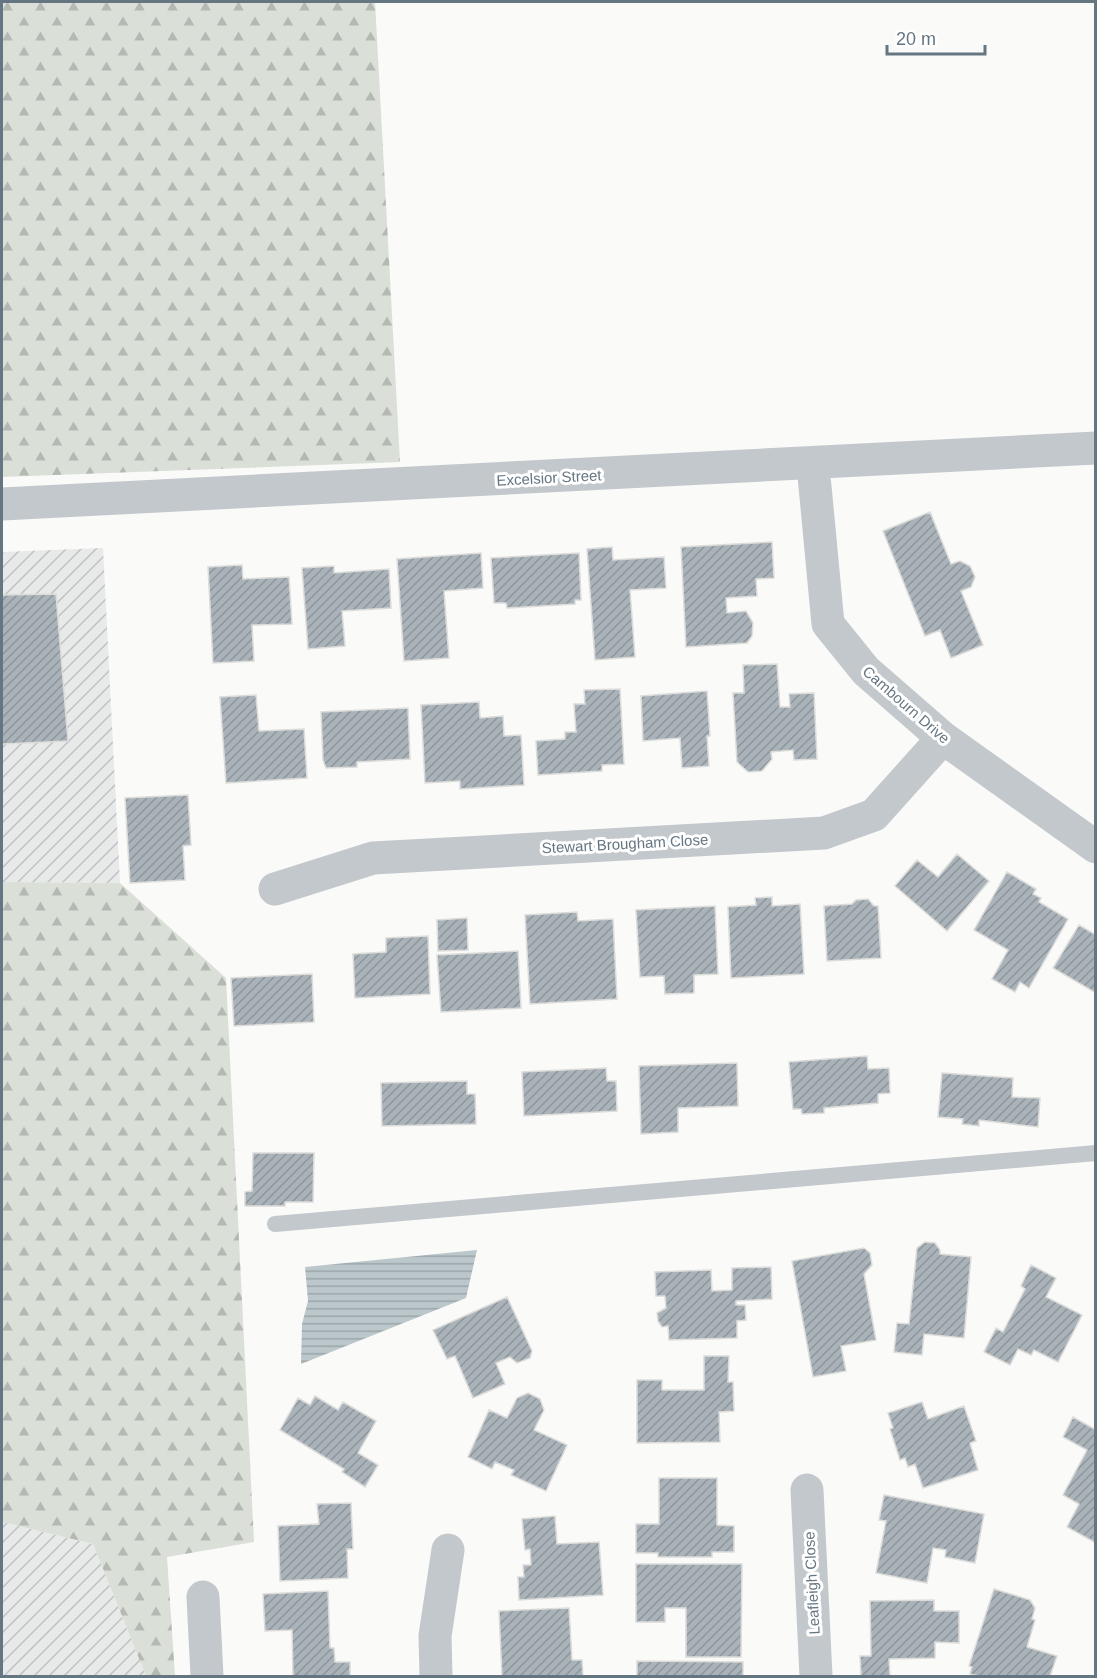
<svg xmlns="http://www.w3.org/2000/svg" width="1097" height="1678" viewBox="0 0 1097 1678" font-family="Arial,sans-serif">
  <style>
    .industrial { fill: url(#industrial-furrows) }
    .forest { fill: url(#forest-firs) }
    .water { fill: url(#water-rules) }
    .building { fill: url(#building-hatch); stroke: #dcdcda; stroke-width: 1.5 }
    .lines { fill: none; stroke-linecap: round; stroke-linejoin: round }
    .service { stroke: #c3c8cc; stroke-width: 16 }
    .minor { stroke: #c3c8cc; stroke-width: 33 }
    .labels { text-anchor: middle; stroke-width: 6; stroke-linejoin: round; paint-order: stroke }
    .street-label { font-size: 15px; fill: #657683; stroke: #fff }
  </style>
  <defs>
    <pattern id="industrial-furrows" width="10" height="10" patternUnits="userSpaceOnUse" patternTransform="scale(1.5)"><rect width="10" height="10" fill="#e8e9e9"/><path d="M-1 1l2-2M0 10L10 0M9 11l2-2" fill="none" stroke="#c0c1c2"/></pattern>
    <pattern id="forest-firs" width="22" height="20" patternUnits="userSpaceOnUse" patternTransform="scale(1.5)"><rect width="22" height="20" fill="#dadfd7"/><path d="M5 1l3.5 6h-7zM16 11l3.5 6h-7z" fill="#b4b9b4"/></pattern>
    <pattern id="water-rules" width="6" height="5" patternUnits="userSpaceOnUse" patternTransform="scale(1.5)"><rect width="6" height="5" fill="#bbc7cb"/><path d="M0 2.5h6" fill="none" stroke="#9ca6aa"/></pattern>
    <pattern id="building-hatch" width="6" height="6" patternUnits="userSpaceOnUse" patternTransform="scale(1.5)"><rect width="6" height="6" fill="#aab3b9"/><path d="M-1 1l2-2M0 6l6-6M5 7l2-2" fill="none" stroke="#8e969c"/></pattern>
  </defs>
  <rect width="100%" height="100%" fill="#fafaf8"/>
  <path class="industrial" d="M 103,548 L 120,883 L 2,882 L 2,552 Z
    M 2,1522 L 93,1544 L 146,1676 L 2,1676 Z"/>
  <path class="forest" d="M 2,2 L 375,2 L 400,462 L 2,477 Z
    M 2,882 L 120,883 L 226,978 L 254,1542 L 167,1557 L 175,1676 L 146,1676 L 93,1544 L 2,1522 Z"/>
  <path class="water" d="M 477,1250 L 466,1298 L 301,1364 L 302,1324 L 308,1301 L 305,1267 Z"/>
  <path class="building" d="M 930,512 L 951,564 L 960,561 L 970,566 L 975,577 L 971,587 L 961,591 L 983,645 L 951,658 L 940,630 L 925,636 L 883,531 Z
    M 772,542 L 774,578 L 756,579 L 757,596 L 726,598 L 727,613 L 746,611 L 753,623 L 752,636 L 747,643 L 686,647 L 681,547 Z
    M 612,547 L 613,560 L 664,557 L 666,588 L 630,590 L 635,657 L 595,660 L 587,549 Z
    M 481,553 L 483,588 L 444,591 L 449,658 L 404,661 L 397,559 Z
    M 579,553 L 581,600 L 575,600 L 575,604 L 507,608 L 506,603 L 494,603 L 491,558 Z
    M 242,565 L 243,579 L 289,577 L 292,624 L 252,625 L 254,661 L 213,663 L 208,567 Z
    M 334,566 L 334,573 L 389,569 L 391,608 L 342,611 L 345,646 L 308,649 L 302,568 Z
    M 56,594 L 68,741 L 2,744 L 2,595 Z
    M 777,664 L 780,707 L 790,707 L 789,694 L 814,693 L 817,759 L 794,760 L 793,750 L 771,752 L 772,759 L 762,771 L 748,772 L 737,762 L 733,693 L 744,693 L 743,665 Z
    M 620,689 L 624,764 L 602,765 L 602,771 L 538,775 L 536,741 L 565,739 L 565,732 L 576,732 L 574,704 L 585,704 L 584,690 Z
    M 707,691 L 710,736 L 707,736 L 709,766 L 682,768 L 680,738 L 643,741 L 641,696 Z
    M 256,695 L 259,731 L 304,729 L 307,778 L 226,783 L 220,697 Z
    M 479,702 L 480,718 L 503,716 L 504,736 L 521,735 L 524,785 L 460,789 L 460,781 L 425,783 L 421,705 Z
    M 408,708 L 410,759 L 357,762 L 357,767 L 326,768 L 323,760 L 321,712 Z
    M 188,795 L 191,845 L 183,846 L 185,880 L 130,883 L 125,798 Z
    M 957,854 L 989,881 L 947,931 L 895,886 L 917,860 L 938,877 Z
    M 1007,872 L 1036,889 L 1033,894 L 1041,898 L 1039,902 L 1068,919 L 1029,988 L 1020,982 L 1015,992 L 992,979 L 1008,950 L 974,930 Z
    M 772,897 L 772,906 L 800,904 L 804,974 L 731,978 L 728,907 L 756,905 L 755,898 Z
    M 868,899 L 874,906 L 878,906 L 881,958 L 827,961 L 824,906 L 852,904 L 856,900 Z
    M 715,906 L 718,974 L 694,975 L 694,993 L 665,994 L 664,976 L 640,977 L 636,910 Z
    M 577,912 L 578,921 L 613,919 L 617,999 L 530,1004 L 525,915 Z
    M 467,918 L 468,950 L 438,951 L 437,920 Z
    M 1079,925 L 1096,935 L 1096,993 L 1053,968 Z
    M 428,936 L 430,994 L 355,998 L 353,954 L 386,952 L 386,938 Z
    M 518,951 L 521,1008 L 441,1012 L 437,955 Z
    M 312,974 L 314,1022 L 234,1026 L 231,978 Z
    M 867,1056 L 868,1069 L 889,1068 L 890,1093 L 878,1094 L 878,1103 L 824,1108 L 824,1113 L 802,1114 L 801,1109 L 793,1109 L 789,1062 Z
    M 737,1063 L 738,1106 L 678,1108 L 678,1132 L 641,1134 L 639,1066 Z
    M 606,1068 L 607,1081 L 616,1081 L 617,1111 L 524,1116 L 522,1072 Z
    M 942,1073 L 1013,1078 L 1012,1097 L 1040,1098 L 1038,1127 L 979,1120 L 979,1126 L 962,1124 L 963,1119 L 938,1117 Z
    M 467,1081 L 467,1094 L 475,1094 L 476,1124 L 382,1126 L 381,1083 Z
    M 253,1153 L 314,1153 L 313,1202 L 285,1202 L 285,1206 L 245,1206 L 245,1192 L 252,1191 Z
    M 925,1242 L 935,1243 L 940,1250 L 940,1254 L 971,1257 L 964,1338 L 924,1334 L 922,1355 L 894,1352 L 897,1323 L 909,1324 L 917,1248 Z
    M 864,1248 L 870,1253 L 872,1265 L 864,1274 L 876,1340 L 841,1346 L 846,1371 L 813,1377 L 792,1261 Z
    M 1031,1265 L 1056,1278 L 1046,1297 L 1082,1315 L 1058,1362 L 1034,1350 L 1031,1355 L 1018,1349 L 1010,1365 L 984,1352 L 996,1328 L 1003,1332 L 1025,1289 L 1021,1286 Z
    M 771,1267 L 772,1299 L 736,1301 L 736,1305 L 745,1305 L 746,1320 L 737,1321 L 737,1338 L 669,1340 L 668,1326 L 662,1327 L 658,1321 L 657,1313 L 666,1308 L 665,1296 L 656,1296 L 655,1272 L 711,1270 L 712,1291 L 732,1290 L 732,1268 Z
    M 507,1297 L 532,1351 L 530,1358 L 517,1363 L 510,1357 L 496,1363 L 505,1384 L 473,1398 L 455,1356 L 447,1359 L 433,1330 Z
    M 704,1356 L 729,1356 L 728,1382 L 733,1382 L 734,1411 L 719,1412 L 720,1442 L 637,1443 L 637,1380 L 662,1380 L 662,1390 L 704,1390 Z
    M 528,1393 L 540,1399 L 544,1410 L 534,1430 L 567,1445 L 546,1491 L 511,1475 L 514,1470 L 495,1462 L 492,1469 L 468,1457 L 489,1410 L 507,1418 L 517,1398 Z
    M 315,1396 L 338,1410 L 343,1402 L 376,1421 L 358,1453 L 378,1465 L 365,1487 L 342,1472 L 344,1469 L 280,1430 L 298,1398 L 310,1405 Z
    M 922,1402 L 928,1419 L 964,1406 L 976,1441 L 970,1443 L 978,1470 L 923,1488 L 915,1464 L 908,1467 L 905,1458 L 900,1460 L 890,1429 L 893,1428 L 888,1413 Z
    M 1073,1417 L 1096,1430 L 1096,1543 L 1067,1527 L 1079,1504 L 1063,1495 L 1087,1450 L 1063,1437 Z
    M 659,1478 L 717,1478 L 717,1525 L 734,1526 L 734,1552 L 712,1552 L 712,1557 L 658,1557 L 658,1553 L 636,1553 L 636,1524 L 659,1524 Z
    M 884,1495 L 984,1514 L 975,1563 L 945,1557 L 946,1550 L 933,1548 L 927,1583 L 876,1573 L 886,1521 L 879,1520 Z
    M 351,1503 L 353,1549 L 347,1549 L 348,1578 L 280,1581 L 278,1526 L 319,1524 L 317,1504 Z
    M 555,1516 L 557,1544 L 599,1542 L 603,1595 L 519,1600 L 518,1577 L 524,1577 L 523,1565 L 531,1565 L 530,1549 L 525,1550 L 522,1519 Z
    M 636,1564 L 742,1564 L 741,1657 L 686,1657 L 686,1608 L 665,1608 L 665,1622 L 636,1622 Z
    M 994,1589 L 1030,1600 L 1035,1608 L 1032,1619 L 1035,1620 L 1027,1647 L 1057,1656 L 1050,1676 L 979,1676 L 970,1674 L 972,1667 L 969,1666 Z
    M 328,1591 L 330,1648 L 334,1648 L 335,1662 L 350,1662 L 350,1676 L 293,1676 L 292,1630 L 265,1631 L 263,1594 Z
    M 934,1600 L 934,1611 L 959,1611 L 959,1643 L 935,1642 L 935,1658 L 889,1659 L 890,1676 L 861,1676 L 860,1656 L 871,1656 L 870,1601 Z
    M 569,1608 L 572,1660 L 582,1660 L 583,1676 L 502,1676 L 499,1611 Z
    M 637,1661 L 743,1662 L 743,1676 L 637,1676 Z"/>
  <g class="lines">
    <path class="service" d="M 275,1224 L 1096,1153"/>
    <path class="minor" d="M 813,465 L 828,624 L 866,671 L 943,738 L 1096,847
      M 2,504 L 1096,448
      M 275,889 L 373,858 L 824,833 L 874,815 L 943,738
      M 807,1490 L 816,1676
      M 203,1597 L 207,1676
      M 436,1676 L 435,1636 L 448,1550"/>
  </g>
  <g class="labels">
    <g class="street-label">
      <text transform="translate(549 478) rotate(-3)" y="5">Excelsior Street</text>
      <text transform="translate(906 705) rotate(41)" y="5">Cambourn Drive</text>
      <text transform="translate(625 844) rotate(-3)" y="5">Stewart Brougham Close</text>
      <text transform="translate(812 1583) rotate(-93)" y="5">Leafleigh Close</text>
    </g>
  </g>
  <rect width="1097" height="1678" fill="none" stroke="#657683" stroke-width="6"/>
  <path d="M887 45v9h98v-9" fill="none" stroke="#657683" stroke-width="3"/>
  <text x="896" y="45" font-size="18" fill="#657683" stroke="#ffffff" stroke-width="4.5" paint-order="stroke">20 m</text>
</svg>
